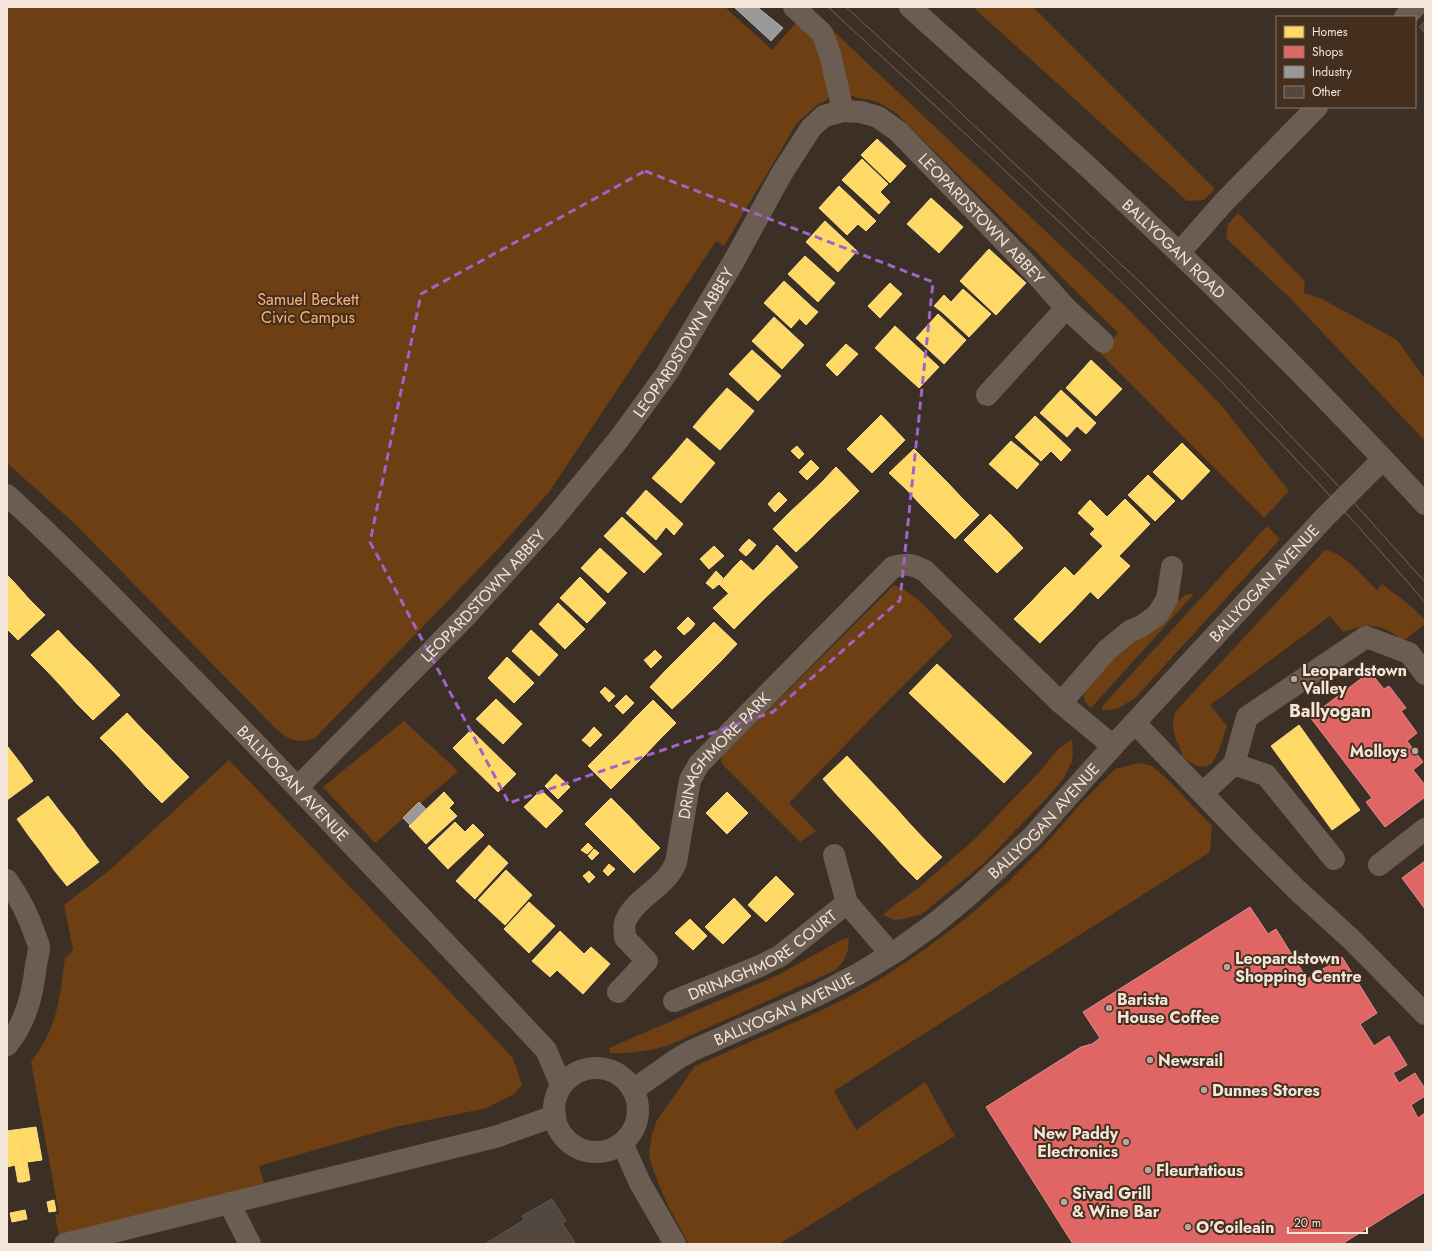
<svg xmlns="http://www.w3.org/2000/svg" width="1432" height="1251" viewBox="0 0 1432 1251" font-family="Jost,sans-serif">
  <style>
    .green { fill: #6d3f12 }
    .homes { fill: #ffd966; stroke: #fbdd89 }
    .shops { fill: #e06666; stroke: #e68c89 }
    .industry { fill: #999; stroke: #b4b0ac }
    .building { fill: #524840; stroke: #62584f }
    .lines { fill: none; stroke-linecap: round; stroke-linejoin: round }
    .minor { stroke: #6c5d52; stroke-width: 22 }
    .tram { stroke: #72675e; stroke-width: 1 }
    .marked { fill: none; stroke: #9f64c7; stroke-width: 3; stroke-dasharray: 8 5; stroke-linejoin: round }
    .poi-dot { fill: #b3a69b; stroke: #442f1e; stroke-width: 1.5 }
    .labels { text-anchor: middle; stroke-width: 4; stroke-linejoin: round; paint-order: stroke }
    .street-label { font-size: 16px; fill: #f3e5da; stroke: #442f1e }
    .park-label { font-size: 16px; fill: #f7b37d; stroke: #442f1e }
    .poi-label { font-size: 16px; font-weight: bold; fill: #f3e5da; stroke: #442f1e; text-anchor: start }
    .quarter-label { font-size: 18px; font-weight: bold; fill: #f3e5da; stroke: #442f1e }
  </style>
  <rect width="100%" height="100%" fill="#3c3026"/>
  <path class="green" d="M 7,7 L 725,7 L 772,50 L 809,8 L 1127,308 L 1221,405 L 1289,491 L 1264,518 L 1100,353 L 1118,333 L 897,114 C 889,108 881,103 871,100 C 863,98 855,99 847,93 L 830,96 L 827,100 L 817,105 L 797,123 L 724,246 L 716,241 L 549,492 L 497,550 L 314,739 C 296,742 292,742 277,730 L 74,523 L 7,463 Z
    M 973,7 L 1033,7 L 1215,189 L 1204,200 L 1187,201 Z
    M 1238,213 L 1305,281 L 1304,293 L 1322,299 L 1397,340 L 1425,379 L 1425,441 L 1290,298 L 1226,238 L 1228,224 Z
    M 1267,526 L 1280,539 L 1136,697 C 1125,705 1115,712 1101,710 L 1104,704 Z
    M 1325,550 C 1345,553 1362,576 1377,590 L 1382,584 L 1412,607 L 1425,620 L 1425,624 L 1403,641 C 1382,623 1368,623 1343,632 L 1330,616 L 1210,705 L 1227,726 C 1218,752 1214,784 1182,756 C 1182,749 1179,746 1176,740 C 1173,730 1171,721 1176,711 Z
    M 894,585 C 918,594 935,618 953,636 L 879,710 L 789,803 L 816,831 L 800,842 L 724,766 C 721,763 721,760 722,756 Z
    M 1188,594 L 1194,594 L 1091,708 C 1087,704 1082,699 1084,692 C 1089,681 1122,647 1133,641 C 1140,636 1149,635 1155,630 C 1168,621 1176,597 1188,594 Z
    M 404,721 L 458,771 L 375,843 L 323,787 Z
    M 1072,740 L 1073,753 L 1072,761 L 1064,778 L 1045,800 L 983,864 L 922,914 L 903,919 L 895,920 L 883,915 L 888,910 L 922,885 L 976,838 L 1041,770 L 1059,748 Z
    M 229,760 L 513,1058 L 522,1085 L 514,1094 L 487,1108 L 395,1127 L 259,1166 L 264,1183 L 59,1235 L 55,1215 L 59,1214 L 31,1062 C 57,1028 60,999 65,958 L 71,953 L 73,949 L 64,905 L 111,869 Z
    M 1139,763 L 1152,766 L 1166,778 L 1212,826 L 1210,852 L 834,1091 L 856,1130 L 925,1082 L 955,1136 L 779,1244 L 689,1244 L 668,1206 L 658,1182 L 650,1160 L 649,1153 L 652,1134 L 657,1120 L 695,1066 L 809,1016 L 847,998 L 885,976 L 924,950 L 965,919 L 1006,884 L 1044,846 L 1083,801 L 1115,769 Z
    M 849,938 C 849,952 845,962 834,971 L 667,1046 C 647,1051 630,1054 610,1053 L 609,1048 L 778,975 L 843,939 Z"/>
  <path class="homes" d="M 877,139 L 906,166 L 890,183 L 861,155 Z
    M 862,159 L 888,184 L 880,192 L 890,202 L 879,214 L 842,180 Z
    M 839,186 L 876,221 L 866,231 L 858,224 L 847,235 L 819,208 Z
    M 931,198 L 963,227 L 939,253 L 907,224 Z
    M 825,221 L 857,251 L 838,272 L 806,242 Z
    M 989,249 L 1026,283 L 996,315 L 960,281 Z
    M 805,256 L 835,283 L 818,302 L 788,274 Z
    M 784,281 L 811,306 L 791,328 L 764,303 Z
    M 890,283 L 902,294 L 880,318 L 868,306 Z
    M 963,289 L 991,314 L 969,337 L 942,312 Z
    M 944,295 L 951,302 L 942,312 L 934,306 Z
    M 811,306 L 818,312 L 806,325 L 800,319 Z
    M 938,314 L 966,340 L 944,364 L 916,338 Z
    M 774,317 L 804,345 L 782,369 L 752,341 Z
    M 895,326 L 939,367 L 919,388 L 875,348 Z
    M 846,344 L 858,354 L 837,376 L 826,365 Z
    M 752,350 L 781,376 L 758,401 L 729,374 Z
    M 1091,360 L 1122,389 L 1096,416 L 1066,388 Z
    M 727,388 L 754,411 L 737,431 L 710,407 Z
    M 1061,390 L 1096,423 L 1086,434 L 1077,426 L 1067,437 L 1040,413 Z
    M 710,407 L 737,431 L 720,450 L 693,427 Z
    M 881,415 L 905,440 L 872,473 L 847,449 Z
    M 1035,416 L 1071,450 L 1061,461 L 1051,451 L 1041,461 L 1015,437 Z
    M 687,438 L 715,463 L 698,483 L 670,458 Z
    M 1011,441 L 1039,464 L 1017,489 L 989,464 Z
    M 1182,443 L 1210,471 L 1182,500 L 1153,472 Z
    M 797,446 L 804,454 L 799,459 L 791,451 Z
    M 914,449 L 930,465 L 906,489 L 889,473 Z
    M 670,458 L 698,483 L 681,503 L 652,478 Z
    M 811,460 L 819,468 L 814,473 L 806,465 Z
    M 806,465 L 814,473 L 807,480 L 799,472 Z
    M 930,465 L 947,482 L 922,506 L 906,489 Z
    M 836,467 L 859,491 L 845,505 L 822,482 Z
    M 1148,475 L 1175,501 L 1155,521 L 1128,495 Z
    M 822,482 L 845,505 L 828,521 L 805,498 Z
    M 947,482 L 963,499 L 939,523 L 922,506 Z
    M 646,490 L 683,524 L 674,535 L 666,527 L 656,540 L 626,513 Z
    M 779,492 L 787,500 L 782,505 L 774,497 Z
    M 774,497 L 782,505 L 775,512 L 768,504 Z
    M 805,498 L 828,521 L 812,537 L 789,513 Z
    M 963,499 L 979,515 L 955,539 L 939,523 Z
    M 1125,499 L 1150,524 L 1119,556 L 1103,546 L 1090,534 L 1095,529 L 1078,513 L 1090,500 L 1107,517 Z
    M 789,513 L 812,537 L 796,552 L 773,529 Z
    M 990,514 L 1007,531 L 980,556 L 964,540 Z
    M 622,517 L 662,554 L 644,573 L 604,536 Z
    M 1007,531 L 1023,548 L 997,573 L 980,556 Z
    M 749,539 L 756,545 L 751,551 L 743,545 Z
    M 743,545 L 751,551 L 746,556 L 739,550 Z
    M 777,545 L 798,567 L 782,582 L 761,563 Z
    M 714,546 L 724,556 L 709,569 L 700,559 Z
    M 1103,546 L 1119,556 L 1130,566 L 1098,599 L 1074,576 Z
    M 600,548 L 627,573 L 608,593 L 581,568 Z
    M 741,560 L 753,571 L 761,563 L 782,582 L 765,598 L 734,567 Z
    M 734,567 L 765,598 L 749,614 L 719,584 Z
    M 1065,567 L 1090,592 L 1071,612 L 1045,587 Z
    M 716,571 L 723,578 L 719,584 L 711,577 Z
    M 7,575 L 14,582 L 7,589 Z
    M 580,577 L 606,603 L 587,623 L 560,598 Z
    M 711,577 L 719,584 L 713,589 L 706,583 Z
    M 14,582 L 29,599 L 7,620 L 7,589 Z
    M 1045,587 L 1071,612 L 1057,626 L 1032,601 Z
    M 729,593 L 749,614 L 734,629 L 713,608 Z
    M 29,599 L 45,615 L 18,640 L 7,629 L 7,620 Z
    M 1032,601 L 1057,626 L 1040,643 L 1014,619 Z
    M 558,603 L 585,629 L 565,649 L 539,624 Z
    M 688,617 L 695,624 L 691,629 L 683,622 Z
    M 683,622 L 691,629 L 684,635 L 677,628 Z
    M 714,622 L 737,644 L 721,661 L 698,638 Z
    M 58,630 L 73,646 L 47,671 L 31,655 Z
    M 531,630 L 558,655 L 539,676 L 512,651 Z
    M 698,638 L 721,661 L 705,677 L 682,654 Z
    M 73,646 L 89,662 L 62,687 L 47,671 Z
    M 655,650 L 662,657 L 657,662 L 650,655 Z
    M 682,654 L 705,677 L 689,693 L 666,670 Z
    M 650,655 L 657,662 L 651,668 L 644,660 Z
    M 507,657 L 534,683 L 514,703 L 488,678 Z
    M 89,662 L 104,678 L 77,704 L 62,687 Z
    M 937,664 L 1032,753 L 1004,783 L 909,693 Z
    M 666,670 L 689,693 L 672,709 L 650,687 Z
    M 104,678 L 120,695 L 93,720 L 77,704 Z
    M 605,687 L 615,696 L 609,702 L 600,692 Z
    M 626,695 L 634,703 L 628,709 L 620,701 Z
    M 496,699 L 522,724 L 503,744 L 476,719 Z
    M 653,700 L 676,723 L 659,740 L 636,717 Z
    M 620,701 L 628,709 L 623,714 L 615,706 Z
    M 127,713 L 142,729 L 116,754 L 100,738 Z
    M 636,717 L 659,740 L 643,757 L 620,734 Z
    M 1299,725 L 1360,810 L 1332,830 L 1271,746 Z
    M 594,727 L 602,735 L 596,741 L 588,734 Z
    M 142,729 L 158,745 L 131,770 L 116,754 Z
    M 471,730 L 516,774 L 498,792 L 453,748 Z
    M 588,734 L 596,741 L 590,747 L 582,740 Z
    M 620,734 L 643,757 L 627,773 L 604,750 Z
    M 158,745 L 173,761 L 146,787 L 131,770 Z
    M 8,747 L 21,764 L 7,774 L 7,748 Z
    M 604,750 L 627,773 L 611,789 L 588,766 Z
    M 847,756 L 863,773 L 838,796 L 823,779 Z
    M 173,761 L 189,777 L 162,803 L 146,787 Z
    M 21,764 L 33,781 L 7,800 L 7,774 Z
    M 863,773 L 879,790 L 854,813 L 838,796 Z
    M 556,774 L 570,787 L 558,799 L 545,786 Z
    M 541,790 L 563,811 L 546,828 L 524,807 Z
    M 879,790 L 895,807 L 870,830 L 854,813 Z
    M 444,792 L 454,803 L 449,808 L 457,816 L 426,844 L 409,826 Z
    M 727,792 L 748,813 L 727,834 L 706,813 Z
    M 48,796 L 61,813 L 29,836 L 17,819 Z
    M 611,798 L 628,815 L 602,841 L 585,824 Z
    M 895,807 L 910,824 L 886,847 L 870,830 Z
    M 61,813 L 74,829 L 42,853 L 29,836 Z
    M 628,815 L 644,832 L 618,857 L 602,841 Z
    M 455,822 L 465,832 L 473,824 L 484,835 L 448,869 L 428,848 Z
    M 910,824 L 926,841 L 901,864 L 886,847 Z
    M 74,829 L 86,846 L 54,870 L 42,853 Z
    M 644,832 L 660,848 L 634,873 L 618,857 Z
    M 926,841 L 942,857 L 917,880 L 901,864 Z
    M 588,843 L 593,848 L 587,854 L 581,850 Z
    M 489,845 L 508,863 L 475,899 L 456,881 Z
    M 86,846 L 99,862 L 67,886 L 54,870 Z
    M 594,849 L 599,853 L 592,860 L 588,856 Z
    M 609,864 L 615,869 L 608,876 L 603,871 Z
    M 506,870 L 532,895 L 505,925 L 478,900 Z
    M 589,871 L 595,877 L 589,883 L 583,876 Z
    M 776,876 L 794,894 L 780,908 L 762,890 Z
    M 762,890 L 780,908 L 766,922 L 748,905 Z
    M 734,898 L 751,916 L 737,930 L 719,913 Z
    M 529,902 L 555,926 L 529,953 L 504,929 Z
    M 719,913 L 737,930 L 723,944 L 705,927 Z
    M 690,919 L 707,936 L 693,950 L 675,933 Z
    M 560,931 L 584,954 L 591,947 L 610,964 L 583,994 L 557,970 L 550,977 L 532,961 Z
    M 36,1127 L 42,1160 L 27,1162 L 30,1180 L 23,1182 L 14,1130 Z
    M 14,1130 L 23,1182 L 18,1182 L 15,1165 L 7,1167 L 7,1131 Z
    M 54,1200 L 56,1211 L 49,1212 L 47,1202 Z
    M 25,1210 L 27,1219 L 12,1222 L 10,1213 Z"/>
  <path class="shops" d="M 1370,672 L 1384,689 L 1389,686 L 1406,708 L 1401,711 L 1417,733 L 1407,741 L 1423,762 L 1413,770 L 1425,785 L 1425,797 L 1385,827 L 1366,802 L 1372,798 L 1310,717 Z
    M 1425,861 L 1425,909 L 1402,878 Z
    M 1250,907 L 1268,934 L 1276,929 L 1307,979 L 1342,957 L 1377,1013 L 1360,1024 L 1374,1046 L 1389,1036 L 1407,1065 L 1393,1073 L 1399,1083 L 1415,1073 L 1425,1089 L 1425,1096 L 1411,1105 L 1418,1118 L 1425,1113 L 1425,1192 L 1342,1244 L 1073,1244 L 986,1107 L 1081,1047 L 1092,1044 L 1100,1038 L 1083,1012 Z"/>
  <path class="industry" d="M 734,7 L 757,7 L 783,28 L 771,41 Z
    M 419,802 L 426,809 L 410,825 L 403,818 Z"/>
  <path class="building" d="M 1425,21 L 1425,33 L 1419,27 Z
    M 552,1199 L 566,1221 L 562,1223 L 576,1244 L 485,1244 L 524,1220 L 522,1216 Z"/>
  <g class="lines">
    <g class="minor">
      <path d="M 794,7 L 822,33 L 830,54 L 843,111"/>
      <path id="s1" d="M 910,7 C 969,60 1028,113 1087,166 C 1204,274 1317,387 1425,504"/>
      <path d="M 1405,17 L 1415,7"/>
      <path d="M 1179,253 L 1224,202 L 1317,107"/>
      <path d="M 987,395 L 1066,308"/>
      <path id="s2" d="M 7,495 C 81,563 151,636 222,709 C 331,822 439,936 546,1050 L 561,1085"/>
      <path d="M 1061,703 L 1107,650 L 1130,631 L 1142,626 L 1158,614 L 1167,599 L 1172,567"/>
      <path d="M 1135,723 L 1249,842 L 1296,889 L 1352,940 L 1425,1014"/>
      <path d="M 1234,764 L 1266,775 L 1334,859"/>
      <path id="s3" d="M 298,787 L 465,617 L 550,523 L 619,439 L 667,373 L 735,259 L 782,173 L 811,128 L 824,116 L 843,111 L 861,112 L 878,117 L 899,132 L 1032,270 L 1066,308 L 1103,342"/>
      <path d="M 1203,793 L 1234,764 L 1247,717 L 1366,637 L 1409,653 L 1425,674"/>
      <path d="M 834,855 L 847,903"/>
      <path d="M 1379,865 L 1425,829"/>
      <path d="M 7,880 C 19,897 28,914 35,935 C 36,938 38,943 39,946 C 39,952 37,959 36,965 C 33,994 26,1023 7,1045"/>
      <path id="s4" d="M 618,992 L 647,961 L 625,938 C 625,933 623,925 626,920 C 637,896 667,887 676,862 L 690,780 L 699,764 L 893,567 C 906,563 912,564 925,571 L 1061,703 L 1113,746"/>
      <path id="s5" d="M 674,1001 L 760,966 L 780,956 L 847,903 L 891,954"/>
      <circle cx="596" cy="1110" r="42"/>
      <path id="s6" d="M 633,1090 L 677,1059 L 691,1051 L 818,995 L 860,973 L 898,950 L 934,924 L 967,897 L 1032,837 L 1113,746 L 1325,517 L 1383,459"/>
      <path d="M 622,1143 L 640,1183 L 675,1244"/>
      <path d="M 229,1203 L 250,1244"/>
      <path d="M 65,1244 L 495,1137 L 555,1116"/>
    </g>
    <path class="tram" d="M 828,7 C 935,106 1043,204 1146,306 C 1242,401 1336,499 1425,602
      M 846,7 L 944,97 L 1145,287 L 1226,368 L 1347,495 L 1425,582"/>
  </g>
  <path class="marked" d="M 645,171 L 933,282 L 900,600 L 773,712 L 509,803 L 370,542 L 421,294 Z"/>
  <g class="poi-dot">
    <circle cx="1294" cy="679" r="4"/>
    <circle cx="1415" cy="751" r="4"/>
    <circle cx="1227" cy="967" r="4"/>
    <circle cx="1109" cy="1008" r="4"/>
    <circle cx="1150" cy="1060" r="4"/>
    <circle cx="1204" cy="1090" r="4"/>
    <circle cx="1126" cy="1142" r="4"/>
    <circle cx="1148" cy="1170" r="4"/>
    <circle cx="1064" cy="1202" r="4"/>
    <circle cx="1188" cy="1227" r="4"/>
  </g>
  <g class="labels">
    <g class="street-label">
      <text dy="6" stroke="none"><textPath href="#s3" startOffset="1058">LEOPARDSTOWN ABBEY</textPath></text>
      <text dy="6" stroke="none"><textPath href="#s1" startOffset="358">BALLYOGAN ROAD</textPath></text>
      <text dy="6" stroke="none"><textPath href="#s3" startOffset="590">LEOPARDSTOWN ABBEY</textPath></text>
      <text dy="6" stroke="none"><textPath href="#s6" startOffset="820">BALLYOGAN AVENUE</textPath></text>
      <text dy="6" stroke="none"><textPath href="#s3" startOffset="266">LEOPARDSTOWN ABBEY</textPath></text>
      <text dy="6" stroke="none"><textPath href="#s4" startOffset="291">DRINAGHMORE PARK</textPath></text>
      <text dy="6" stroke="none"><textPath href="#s2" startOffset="406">BALLYOGAN AVENUE</textPath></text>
      <text dy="6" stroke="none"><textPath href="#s6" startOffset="496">BALLYOGAN AVENUE</textPath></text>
      <text dy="6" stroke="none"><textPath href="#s5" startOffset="100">DRINAGHMORE COURT</textPath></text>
      <text dy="6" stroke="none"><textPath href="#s6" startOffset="172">BALLYOGAN AVENUE</textPath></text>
    </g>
    <g class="park-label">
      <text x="308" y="305">Samuel Beckett<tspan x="308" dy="18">Civic Campus</tspan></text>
    </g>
    <g class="poi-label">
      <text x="1302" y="676">Leopardstown<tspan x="1302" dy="18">Valley</tspan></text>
      <text x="1407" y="757" text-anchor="end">Molloys</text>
      <text x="1235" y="964">Leopardstown<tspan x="1235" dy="18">Shopping Centre</tspan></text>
      <text x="1117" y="1005">Barista<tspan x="1117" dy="18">House Coffee</tspan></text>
      <text x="1158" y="1066">Newsrail</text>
      <text x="1212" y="1096">Dunnes Stores</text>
      <text x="1118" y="1139" text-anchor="end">New Paddy<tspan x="1118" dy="18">Electronics</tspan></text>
      <text x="1156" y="1176">Fleurtatious</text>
      <text x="1072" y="1199">Sivad Grill<tspan x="1072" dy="18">&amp; Wine Bar</tspan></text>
      <text x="1196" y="1233">O'Coileain</text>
    </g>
    <g class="quarter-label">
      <text x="1330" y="717">Ballyogan</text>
    </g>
  </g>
  <rect width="1432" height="1251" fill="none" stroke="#f3e5da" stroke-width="16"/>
  <rect x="1276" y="16" width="140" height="92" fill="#442f1e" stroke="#8a7869"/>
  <rect x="1284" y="26" width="20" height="12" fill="#ffd966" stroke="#8a7869"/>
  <text x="1312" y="36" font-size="12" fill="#f3e5da">Homes</text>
  <rect x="1284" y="46" width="20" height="12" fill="#e06666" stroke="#8a7869"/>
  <text x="1312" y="56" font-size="12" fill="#f3e5da">Shops</text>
  <rect x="1284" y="66" width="20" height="12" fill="#999999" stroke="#8a7869"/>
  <text x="1312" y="76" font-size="12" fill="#f3e5da">Industry</text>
  <rect x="1284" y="86" width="20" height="12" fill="#524840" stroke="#8a7869"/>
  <text x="1312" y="96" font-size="12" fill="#f3e5da">Other</text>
  <path d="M1288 1227v6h79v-6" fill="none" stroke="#f3e5da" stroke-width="2"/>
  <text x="1294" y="1227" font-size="12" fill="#f3e5da" stroke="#442f1e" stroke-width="3" paint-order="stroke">20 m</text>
</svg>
